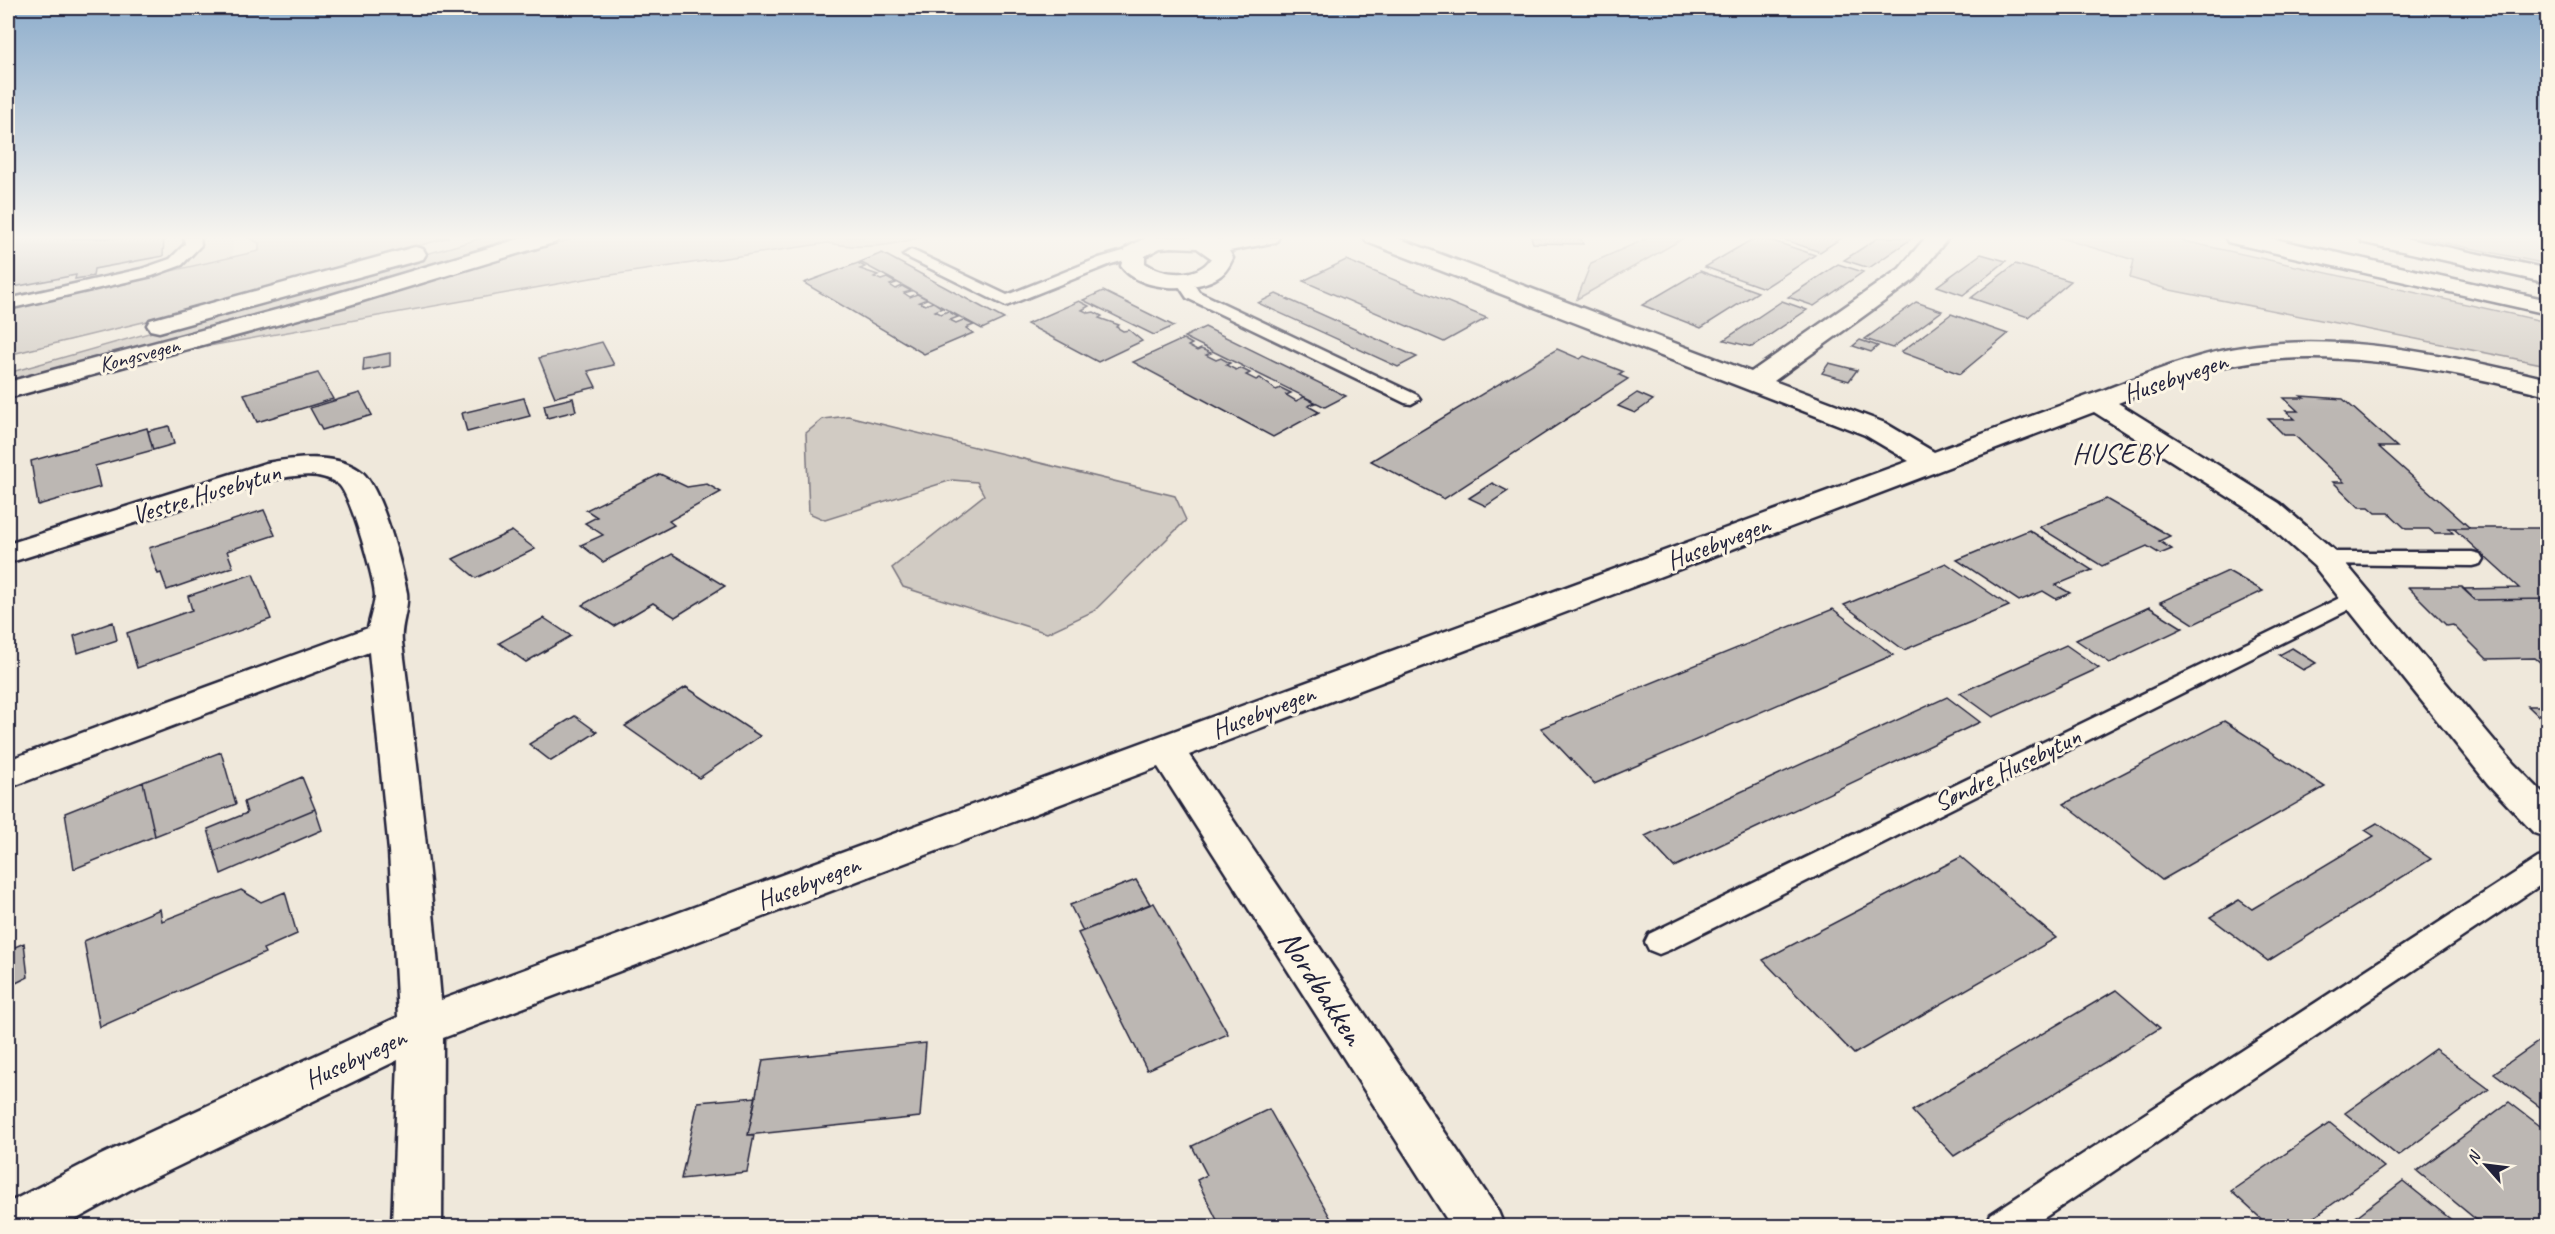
<svg xmlns="http://www.w3.org/2000/svg" width="2555" height="1234" viewBox="0 0 2555 1234" font-family="Caveat,sans-serif">
  <style>
    .built { fill: #e0d9cf }
    .green { fill: #d1cbc3; stroke: #7a767f; stroke-width: 1.5 }
    .building { fill: #bcb7b3; stroke: #22223b; stroke-width: 1.5 }
    .lines { fill: none; stroke-linecap: round; stroke-linejoin: round }
    .service-casing { stroke: #22223b; stroke-width: 5 }
    .minor-casing { stroke: #22223b; stroke-width: 5 }
    .tertiary-casing { stroke: #22223b; stroke-width: 5 }
    .secondary-casing { stroke: #22223b; stroke-width: 5 }
    .service { fill: #fcf5e5; fill-rule: evenodd }
    .minor { fill: #fcf5e5; fill-rule: evenodd }
    .tertiary { fill: #fcf5e5; fill-rule: evenodd }
    .secondary { fill: #fcf5e5; fill-rule: evenodd }
    .labels { text-anchor: middle; stroke-width: 6; stroke-linejoin: round; paint-order: stroke }
    .far-street-label { font-size: 22px; fill: #22223b; stroke: #fcf5e5 }
    .street-label { font-size: 26px; fill: #22223b; stroke: #fcf5e5 }
    .quarter-label { font-size: 28px; letter-spacing: 1.5px; fill: #22223b; stroke: #fcf5e5 }
    .near-street-label { font-size: 32px; fill: #22223b; stroke: #fcf5e5 }
  </style>
  <rect width="100%" height="100%" fill="#efe8db"/>
  <filter id="ink" filterUnits="userSpaceOnUse"><feTurbulence type="fractalNoise" baseFrequency=".0167" numOctaves="2"/><feDisplacementMap in="SourceGraphic" scale="12" xChannelSelector="R" yChannelSelector="G"/><feConvolveMatrix kernelMatrix="1 2 1 2 8 2 1 2 1" color-interpolation-filters="sRGB"/></filter>
  <g filter="url(#ink)">
    <path class="built" d="M 8,237 L 233,237 L 232,281 L 8,332 Z"/>
    <path class="green" d="M 247,237 L 449,237 L 221,303 L 8,355 L 8,308 L 259,251 L 259,243 Z
      M 486,237 L 515,237 L 302,306 L 8,386 L 8,373 Z
      M 579,237 L 921,237 C 887,247 863,249 827,243 L 591,278 L 209,346 Z
      M 1650,237 L 1686,237 L 1577,299 L 1591,263 Z
      M 2057,237 L 2166,237 L 2547,322 L 2547,365 L 2170,290 L 2130,278 L 2134,260 Z
      M 2417,237 L 2547,237 L 2547,264 Z
      M 848,416 L 1175,496 L 1186,520 L 1094,611 L 1047,633 L 903,587 L 892,568 L 984,495 L 977,482 L 952,480 L 825,520 L 809,513 L 806,433 L 823,419 Z"/>
    <path class="building" d="M 8,237 L 83,238 L 164,237 L 163,256 L 94,269 L 93,276 L 75,279 L 76,275 L 8,288 Z
      M 1531,237 L 1580,237 L 1583,244 L 1533,243 Z
      M 1756,237 L 1761,237 L 1815,255 L 1764,288 L 1705,267 Z
      M 1776,237 L 1843,237 L 1820,252 Z
      M 1879,237 L 1914,237 L 1869,268 L 1844,260 Z
      M 882,253 L 1004,319 L 982,329 L 860,262 Z
      M 1981,254 L 2006,261 L 1963,295 L 1937,286 Z
      M 1346,260 L 1487,318 L 1444,342 L 1303,281 Z
      M 858,263 L 865,267 L 860,269 L 878,275 L 874,277 L 881,280 L 887,278 L 896,283 L 890,285 L 896,289 L 902,286 L 911,291 L 904,293 L 910,297 L 917,294 L 927,299 L 919,302 L 925,305 L 933,302 L 942,308 L 935,311 L 941,314 L 948,311 L 958,317 L 950,320 L 956,323 L 963,320 L 974,325 L 966,328 L 973,333 L 924,354 L 804,283 Z
      M 1838,264 L 1863,272 L 1814,306 L 1788,297 Z
      M 2015,264 L 2071,281 L 2028,317 L 1971,298 Z
      M 1700,271 L 1758,292 L 1701,328 L 1642,305 Z
      M 1103,291 L 1174,326 L 1154,335 L 1083,300 Z
      M 1276,294 L 1417,357 L 1398,367 L 1258,303 Z
      M 1079,301 L 1089,306 L 1082,310 L 1089,313 L 1094,312 L 1102,316 L 1099,318 L 1119,325 L 1116,327 L 1123,331 L 1129,330 L 1142,341 L 1098,362 L 1027,324 Z
      M 1782,301 L 1807,310 L 1752,347 L 1724,340 Z
      M 1916,302 L 1942,311 L 1892,348 L 1865,339 Z
      M 1951,314 L 2008,334 L 1960,374 L 1901,352 Z
      M 1205,327 L 1346,396 L 1325,407 L 1184,337 Z
      M 1183,339 L 1192,344 L 1188,346 L 1197,351 L 1201,349 L 1211,353 L 1206,355 L 1216,360 L 1221,358 L 1230,363 L 1226,365 L 1236,370 L 1240,368 L 1250,373 L 1246,375 L 1256,380 L 1260,378 L 1276,390 L 1281,388 L 1291,393 L 1286,395 L 1296,401 L 1304,397 L 1315,403 L 1308,406 L 1319,412 L 1273,437 L 1133,362 Z
      M 1860,340 L 1878,346 L 1871,352 L 1853,346 Z
      M 602,342 L 614,365 L 588,371 L 596,387 L 555,397 L 539,358 Z
      M 1557,349 L 1580,359 L 1584,356 L 1624,372 L 1619,375 L 1628,379 L 1444,499 L 1371,461 Z
      M 390,353 L 390,366 L 363,371 L 364,358 Z
      M 1829,363 L 1857,370 L 1849,381 L 1822,373 Z
      M 318,373 L 333,399 L 257,422 L 244,394 Z
      M 360,393 L 372,415 L 322,430 L 310,408 Z
      M 1637,393 L 1653,400 L 1635,413 L 1618,406 Z
      M 2301,396 L 2343,399 L 2397,447 L 2379,447 L 2470,528 L 2448,528 L 2453,533 L 2434,533 L 2429,529 L 2406,529 L 2389,513 L 2376,513 L 2369,507 L 2359,507 L 2333,482 L 2344,482 L 2294,435 L 2284,435 L 2268,419 L 2295,419 L 2286,411 L 2298,411 L 2284,398 L 2304,398 Z
      M 524,398 L 530,416 L 467,432 L 462,413 Z
      M 573,398 L 576,411 L 547,418 L 544,405 Z
      M 169,426 L 174,444 L 153,450 L 148,431 Z
      M 147,428 L 153,450 L 95,466 L 100,487 L 38,505 L 31,461 Z
      M 660,474 L 687,487 L 707,484 L 721,492 L 669,521 L 674,525 L 603,562 L 581,545 L 603,535 L 585,523 L 597,517 L 586,510 Z
      M 1492,483 L 1508,491 L 1486,506 L 1469,498 Z
      M 2106,499 L 2170,536 L 2159,541 L 2172,549 L 2160,554 L 2147,546 L 2102,566 L 2039,527 Z
      M 264,510 L 275,535 L 227,551 L 233,567 L 167,590 L 161,573 L 158,574 L 149,548 Z
      M 2453,528 L 2548,528 L 2548,599 L 2475,600 L 2463,589 L 2519,588 Z
      M 2029,530 L 2092,570 L 2056,585 L 2070,593 L 2056,599 L 2043,591 L 2019,601 L 1957,560 Z
      M 512,531 L 535,549 L 476,578 L 453,559 Z
      M 672,554 L 725,586 L 675,617 L 653,603 L 614,626 L 582,605 Z
      M 1946,563 L 2009,606 L 1904,650 L 1844,605 Z
      M 2228,571 L 2263,591 L 2194,624 L 2160,602 Z
      M 253,574 L 271,619 L 137,668 L 127,633 L 192,610 L 188,596 Z
      M 2408,587 L 2462,587 L 2475,600 L 2548,599 L 2548,669 L 2535,658 L 2487,659 L 2453,625 L 2447,626 Z
      M 2149,607 L 2183,628 L 2110,663 L 2076,640 Z
      M 1833,609 L 1893,655 L 1594,784 L 1541,728 Z
      M 544,618 L 571,636 L 526,662 L 499,643 Z
      M 113,622 L 117,640 L 78,653 L 74,636 Z
      M 2066,645 L 2099,668 L 1993,717 L 1960,693 Z
      M 2292,648 L 2316,663 L 2303,670 L 2279,655 Z
      M 686,687 L 760,736 L 699,778 L 625,726 Z
      M 1947,697 L 1980,722 L 1674,867 L 1645,836 Z
      M 2528,706 L 2548,706 L 2548,725 Z
      M 575,716 L 597,732 L 551,761 L 529,744 Z
      M 2224,721 L 2325,787 L 2162,880 L 2064,804 Z
      M 221,752 L 236,804 L 155,836 L 143,782 Z
      M 302,777 L 315,809 L 214,851 L 208,829 L 247,813 L 244,802 Z
      M 143,782 L 155,836 L 74,869 L 65,813 Z
      M 315,809 L 322,830 L 221,874 L 214,851 Z
      M 2377,823 L 2431,859 L 2268,961 L 2210,917 L 2239,900 L 2252,909 L 2374,836 L 2365,830 Z
      M 1961,857 L 2056,938 L 1854,1054 L 1763,960 Z
      M 1136,880 L 1150,904 L 1083,931 L 1070,905 Z
      M 241,890 L 261,902 L 285,892 L 297,934 L 263,949 L 265,953 L 100,1027 L 84,941 L 160,909 L 162,921 Z
      M 1154,903 L 1228,1034 L 1147,1070 L 1078,933 Z
      M 24,943 L 28,977 L 8,987 L 8,950 Z
      M 2116,990 L 2160,1028 L 1954,1156 L 1912,1111 Z
      M 2548,1035 L 2548,1113 L 2494,1073 Z
      M 926,1043 L 920,1117 L 748,1135 L 763,1060 Z
      M 2435,1049 L 2489,1089 L 2398,1156 L 2345,1113 Z
      M 756,1097 L 748,1135 L 754,1135 L 747,1172 L 681,1179 L 698,1102 Z
      M 2509,1102 L 2548,1132 L 2548,1226 L 2484,1226 L 2417,1171 Z
      M 1269,1109 L 1334,1224 L 1329,1226 L 1234,1226 L 1233,1224 L 1220,1226 L 1197,1180 L 1207,1175 L 1192,1146 Z
      M 2330,1123 L 2384,1167 L 2302,1226 L 2269,1226 L 2231,1191 Z
      M 2403,1181 L 2459,1226 L 2344,1226 Z"/>
    <g class="lines">
      <defs>
        <path id="service" d="M 184,237 L 200,237 L 201,245 L 182,265 L 152,276 L 8,309 L 8,299 L 141,269 L 170,259 L 185,244 Z
          M 1134,248 L 1139,250 L 1142,253 L 1139,256 L 1111,264 L 1006,306 L 903,255 L 911,250 L 916,252 L 1007,295 L 1099,258 Z
          M 1183,275 L 1189,277 L 1199,292 L 1417,395 L 1420,399 L 1411,404 L 1405,403 L 1187,298 L 1175,280 Z
          M 2325,552 L 2472,552 L 2480,554 L 2483,559 L 2480,564 L 2472,566 L 2317,564 L 2314,559 L 2317,554 Z
          M 2356,590 L 2364,592 L 2367,597 L 2364,602 L 1669,950 L 1659,954 L 1649,950 L 1645,942 L 1649,934 Z
          M 2548,856 L 2548,880 L 2032,1226 L 1986,1226 L 1991,1214 L 2538,858 Z"/>
        <path id="minor" d="M 1147,237 L 1207,237 C 1223,242 1260,237 1279,237 L 1276,242 L 1229,251 L 1233,258 C 1229,267 1224,275 1215,279 C 1190,292 1139,291 1121,266 L 1126,248 ZM 1172,247 L 1197,248 L 1211,258 C 1198,279 1163,276 1145,263 L 1145,256 L 1160,248 Z
          M 1364,237 L 1395,237 L 1751,372 L 1899,269 L 1926,237 L 1949,237 L 1915,279 L 1774,381 L 1885,423 L 1934,452 C 1991,431 2047,410 2104,390 C 2150,373 2194,354 2243,347 C 2344,332 2449,355 2548,379 L 2548,395 C 2437,368 2320,342 2208,370 C 2177,377 2147,392 2118,403 L 2279,503 L 2336,552 L 2514,764 L 2548,798 L 2548,838 L 2534,833 L 2488,784 L 2314,566 L 2257,515 L 2094,412 L 1189,755 L 1497,1209 L 1504,1226 L 1451,1226 L 1158,767 L 443,1038 L 442,1226 L 392,1226 L 398,1060 L 135,1187 L 64,1226 L 8,1226 L 8,1203 L 101,1155 L 398,1017 L 389,851 L 369,652 L 8,788 L 8,760 L 368,628 C 370,618 374,606 375,596 C 375,580 350,492 338,484 C 318,470 293,476 271,480 L 8,563 L 8,544 L 266,463 C 294,458 339,452 363,473 C 382,491 402,566 407,593 C 409,608 400,626 402,642 C 417,761 431,880 441,1000 L 1909,461 L 1865,435 L 1367,242 Z"/>
        <path id="tertiary" d="M 2225,237 L 2266,237 L 2548,300 L 2548,314 L 2236,244 L 2228,242 Z
          M 2359,237 L 2400,237 L 2548,269 L 2548,283 L 2370,244 L 2362,242 Z"/>
        <path id="secondary" d="M 525,237 L 559,237 L 556,242 L 346,306 L 8,398 L 8,382 L 328,296 Z
          M 415,247 L 423,249 L 426,254 L 423,259 L 159,332 L 150,330 L 147,325 L 150,320 Z"/>
      </defs>
      <use href="#service" class="service-casing"/>
      <use href="#minor" class="minor-casing"/>
      <use href="#tertiary" class="tertiary-casing"/>
      <use href="#secondary" class="secondary-casing"/>
      <use href="#service" class="service"/>
      <use href="#minor" class="minor"/>
      <use href="#tertiary" class="tertiary"/>
      <use href="#secondary" class="secondary"/>
    </g>
  </g>
  <linearGradient id="sky" x2="0" y2="1"><stop stop-color="#8dadcc"/><stop offset="0.58" stop-color="#f8f5ef"/><stop offset="1" stop-color="#f8f5ef" stop-opacity="0"/></linearGradient>
  <rect width="2555" height="410" fill="url(#sky)"/>
  <g class="labels">
    <g class="far-street-label">
      <text transform="translate(139 354) rotate(-15)" y="8">Kongsvegen</text>
    </g>
    <g class="street-label">
      <text transform="translate(2175 377) rotate(-19)" y="9">Husebyvegen</text>
      <text transform="translate(206 493) rotate(-17)" y="9">Vestre Husebytun</text>
      <text transform="translate(1718 542) rotate(-21)" y="9">Husebyvegen</text>
      <text transform="translate(1263 711) rotate(-21)" y="9">Husebyvegen</text>
      <text transform="translate(2007 769) rotate(-26)" y="9">Søndre Husebytun</text>
      <text transform="translate(808 882) rotate(-21)" y="9">Husebyvegen</text>
      <text transform="translate(355 1058) rotate(-25)" y="9">Husebyvegen</text>
    </g>
    <g class="quarter-label">
      <text x="2119" y="463">HUSEBY</text>
    </g>
    <g class="near-street-label">
      <text transform="translate(1322 987) rotate(57)" y="11">Nordbakken</text>
    </g>
  </g>
  <rect width="2555" height="1234" fill="none" stroke="#fcf5e5" stroke-width="30"/>
  <rect x="15" y="15" width="2525" height="1204" fill="none" stroke="#22223b" stroke-width="2" filter="url(#ink)"/>
  <g transform="translate(2486 1165) rotate(298)" stroke="#fcf5e5" stroke-width="4.5" paint-order="stroke">
  <path d="M0-4.5L10 22L0 15L-10 22Z" fill="#22223b"/>
  <text y="-9" font-size="16" font-weight="bold" text-anchor="middle" fill="#22223b">N</text>
  </g>
</svg>
